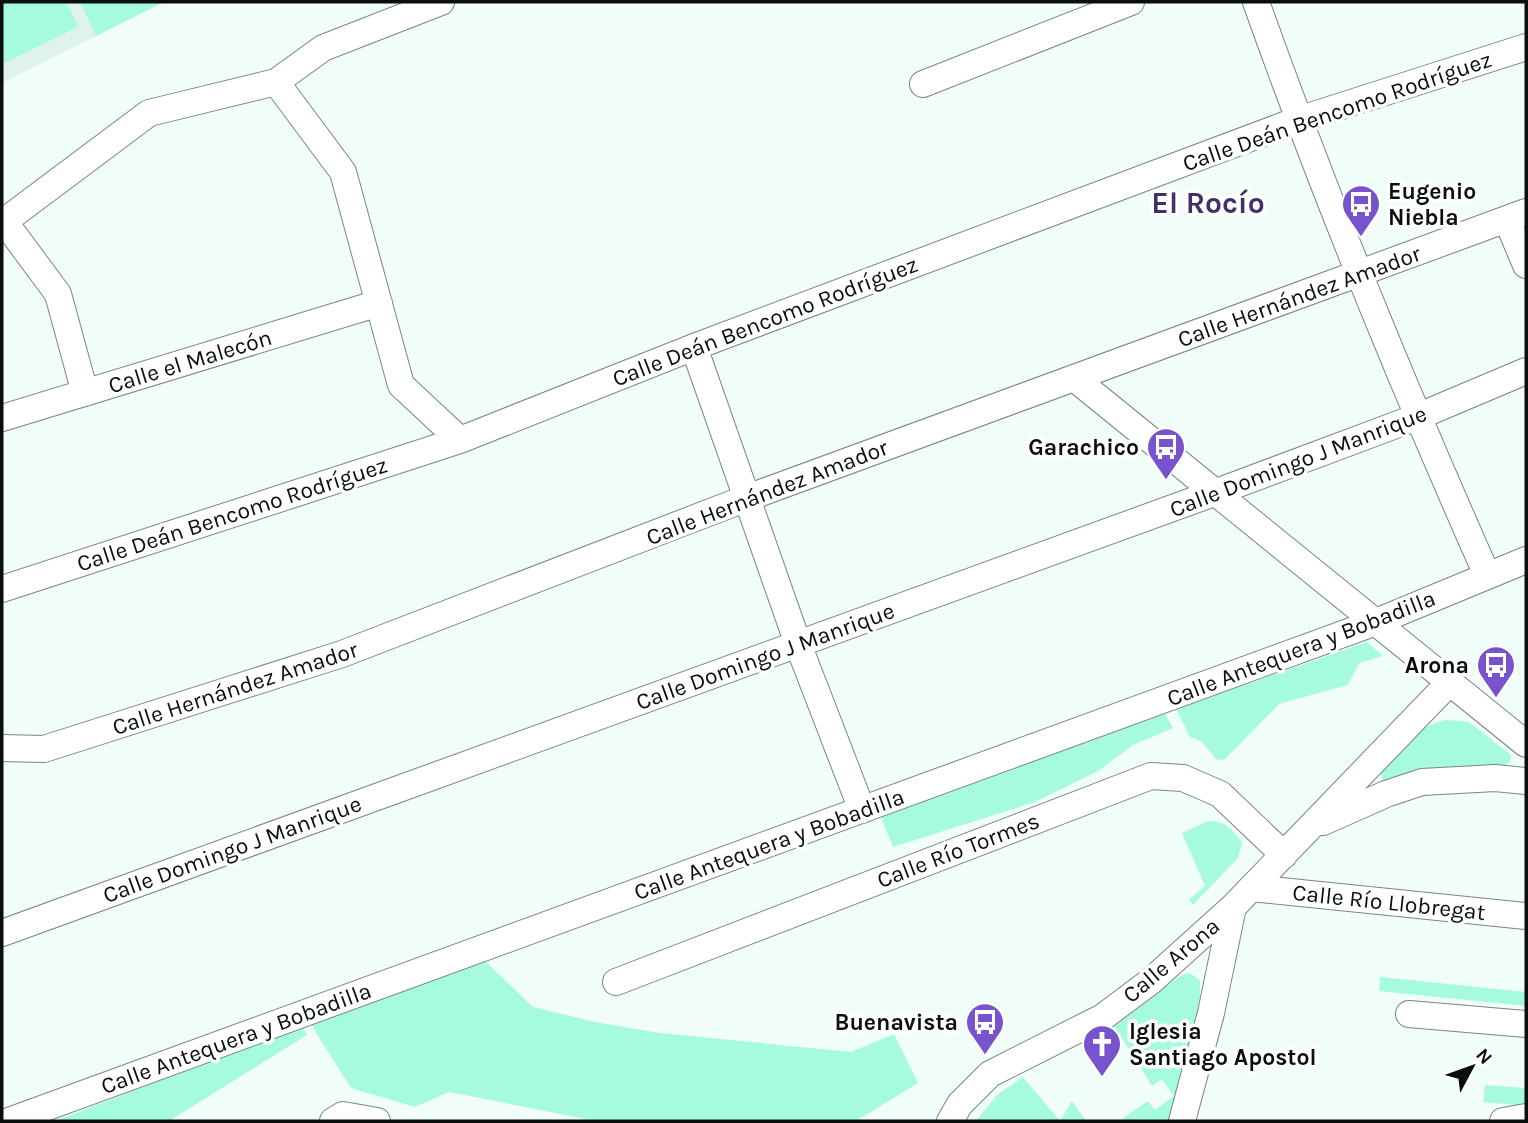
<svg xmlns="http://www.w3.org/2000/svg" width="1528" height="1123" viewBox="0 0 1528 1123" font-family="Karla,sans-serif">
  <style>
    .built { fill: #dff3eb }
    .green { fill: #a7fbdd }
    .lines { fill: none; stroke-linecap: round; stroke-linejoin: round }
    .street-casing { stroke: #7a8580; stroke-width: 28 }
    .street { stroke: #fff; stroke-width: 26 }
    .labels { text-anchor: middle; stroke-width: 7; stroke-linejoin: round; paint-order: stroke }
    .street-label { font-size: 23px; fill: #0a0e0c; stroke: #fff }
    .poi-label { font-size: 23px; font-weight: bold; fill: #0a0e0c; stroke: #fff; text-anchor: end }
    .district-label { font-size: 30px; font-weight: bold; fill: #40306c; stroke: #fff }
  </style>
  <rect width="100%" height="100%" fill="#f1fdf8"/>
  <path class="built" d="M 2,2 L 164,2 L 2,83 Z"/>
  <path class="green" d="M 2,2 L 67,2 L 78,27 L 2,64 Z
    M 80,2 L 164,2 L 96,36 Z
    M 1367,642 L 1383,656 L 1359,663 L 1348,685 L 1279,704 L 1225,759 L 1217,760 L 1201,741 L 1190,737 L 1176,709 Z
    M 1165,714 L 1173,728 L 1133,745 L 1098,771 L 1035,802 L 893,847 L 878,810 Z
    M 1447,720 L 1469,722 L 1511,755 L 1510,762 L 1501,768 L 1391,782 L 1383,780 L 1380,772 C 1398,751 1418,724 1447,720 Z
    M 1208,821 C 1227,822 1231,828 1242,842 L 1238,858 L 1193,905 L 1189,900 L 1205,886 L 1182,833 Z
    M 484,960 L 533,1007 L 595,1022 L 660,1033 L 851,1052 L 894,1034 L 918,1083 L 856,1121 L 595,1121 L 449,1092 L 415,1107 L 351,1088 L 308,1020 Z
    M 1189,973 L 1200,980 L 1200,997 L 1172,1121 L 1119,1121 L 1148,1101 L 1155,1110 L 1174,1096 L 1162,1079 L 1152,1086 L 1113,1024 L 1180,976 Z
    M 1380,977 L 1526,992 L 1526,1006 L 1379,991 Z
    M 302,1025 L 307,1035 L 169,1121 L 55,1121 Z
    M 1023,1077 L 1060,1121 L 1072,1101 L 1086,1121 L 976,1121 L 997,1095 Z
    M 1485,1085 L 1526,1088 L 1526,1106 L 1483,1102 Z"/>
  <g class="lines">
    <defs>
      <path id="street" d="M 1256,2 C 1325,196 1403,386 1487,575
        M 276,82 L 343,172 L 401,385 L 460,440
        M 923,84 L 1131,2
        M 1507,220 L 1526,265
        M 4,221 L 58,294 L 85,393
        M 2,223 L 149,113 L 276,82 L 323,48 L 441,2
        M 694,347 L 798,644 L 862,810
        M 1074,378 L 1526,744
        M 2,418 L 379,303
        M 2,589 L 460,440 L 694,347 L 1298,120 L 1526,47
        M 2,748 L 44,749 L 342,654 L 747,498 L 1526,212
        M 1323,822 L 1386,794 L 1422,782 L 1495,778 L 1526,781
        M 1251,888 L 1526,916
        M 2,933 L 1214,493 L 1417,417 L 1526,371
        M 616,982 L 1151,776 L 1183,778 L 1220,794 L 1284,855
        M 1409,1014 L 1526,1024
        M 9,1121 L 1376,622 L 1526,560
        M 333,1121 L 343,1115 L 377,1121
        M 950,1121 L 960,1104 L 990,1074 L 1103,1017 L 1151,981 L 1233,907 L 1450,682
        M 1182,1121 L 1211,1013 L 1233,907
        M 1503,1121 L 1526,1117"/>
    </defs>
    <use href="#street" class="street-casing"/>
    <use href="#street" class="street"/>
  </g>
  <defs>
    <symbol id="bus-pin" viewBox="-11 -11 22 30"><path d="M0 17L-7.5 6A9.5 9.5 0 1 1 7.5 6Z" fill="#7754ce" stroke="#fff"/><path d="M-5-6H5V4H4V6H2V4H-2V6H-4V4H-5ZM-3.5-4V0h7V-4ZM-3.5 1.2v1.5H-2V1.2ZM2 1.2v1.5H3.5V1.2Z" fill="#fff"/></symbol>
    <symbol id="church-pin" viewBox="-11 -11 22 30"><path d="M0 17L-7.5 6A9.5 9.5 0 1 1 7.5 6Z" fill="#7754ce" stroke="#fff"/><path d="M-1.2-6h2.4v3.5h3.3v2.4h-3.3V6h-2.4V-.1h-3.3v-2.4h3.3Z" fill="#fff"/></symbol>
  </defs>
  <g fill-rule="evenodd">
    <use href="#bus-pin" x="1339" y="182" width="44" height="60"/>
    <use href="#bus-pin" x="1144" y="425" width="44" height="60"/>
    <use href="#bus-pin" x="1474" y="643" width="44" height="60"/>
    <use href="#bus-pin" x="963" y="1000" width="44" height="60"/>
    <use href="#church-pin" x="1080" y="1022" width="44" height="60"/>
  </g>
  <g class="labels">
    <g class="street-label">
      <text transform="translate(1337 111) rotate(-19)" y="8">Calle Deán Bencomo Rodríguez</text>
      <text transform="translate(1299 296) rotate(-20)" y="8">Calle Hernández Amador</text>
      <text transform="translate(765 321) rotate(-21)" y="8">Calle Deán Bencomo Rodríguez</text>
      <text transform="translate(190 361) rotate(-17)" y="8">Calle el Malecón</text>
      <text transform="translate(1298 461) rotate(-21)" y="8">Calle Domingo J Manrique</text>
      <text transform="translate(767 492) rotate(-21)" y="8">Calle Hernández Amador</text>
      <text transform="translate(232 514) rotate(-18)" y="8">Calle Deán Bencomo Rodríguez</text>
      <text transform="translate(1301 648) rotate(-21)" y="8">Calle Antequera y Bobadilla</text>
      <text transform="translate(765 656) rotate(-20)" y="8">Calle Domingo J Manrique</text>
      <text transform="translate(235 688) rotate(-18)" y="8">Calle Hernández Amador</text>
      <text transform="translate(769 844) rotate(-20)" y="8">Calle Antequera y Bobadilla</text>
      <text transform="translate(232 849) rotate(-20)" y="8">Calle Domingo J Manrique</text>
      <text transform="translate(958 850) rotate(-21)" y="8">Calle Río Tormes</text>
      <text transform="translate(1389 902) rotate(6)" y="8">Calle Río Llobregat</text>
      <text transform="translate(1171 960) rotate(-40)" y="8">Calle Arona</text>
      <text transform="translate(236 1038) rotate(-20)" y="8">Calle Antequera y Bobadilla</text>
    </g>
    <g class="poi-label">
      <text x="1388" y="199" text-anchor="start">Eugenio<tspan x="1388" dy="26">Niebla</tspan></text>
      <text x="1139" y="455">Garachico</text>
      <text x="1469" y="673">Arona</text>
      <text x="958" y="1030">Buenavista</text>
      <text x="1129" y="1039" text-anchor="start">Iglesia<tspan x="1129" dy="26">Santiago Apostol</tspan></text>
    </g>
    <g class="district-label">
      <text x="1208" y="213">El Rocío</text>
    </g>
  </g>
  <rect width="1528" height="1123" fill="none" stroke="#0a0e0c" stroke-width="7"/>
  <g transform="translate(1472 1067) rotate(49)" stroke="#ffffff" stroke-width="5" paint-order="stroke">
  <path d="M0-5L12 26L0 18L-12 26Z" fill="#0a0e0c"/>
  <text y="-10" font-size="19" font-weight="bold" text-anchor="middle" fill="#0a0e0c">N</text>
  </g>
</svg>
